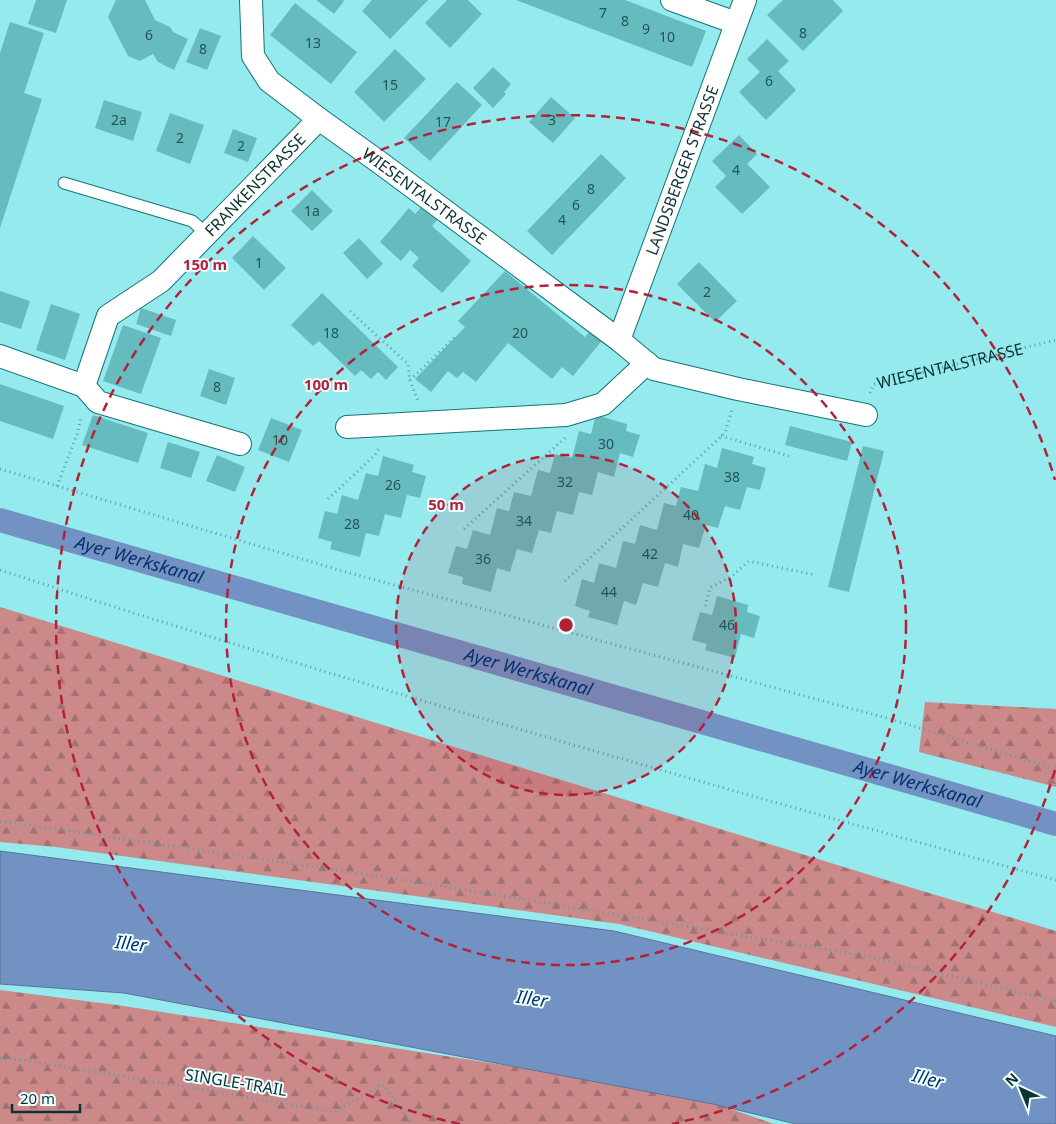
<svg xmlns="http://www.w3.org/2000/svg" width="1056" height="1124" viewBox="0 0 1056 1124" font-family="'Noto Sans',sans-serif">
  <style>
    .forest { fill: url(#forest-firs) }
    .water { fill: #7292c4; stroke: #547599 }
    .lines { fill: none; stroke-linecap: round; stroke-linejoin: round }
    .canal { stroke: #7292c4; stroke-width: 24 }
    .building { fill: #66bbbe }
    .lane-casing { stroke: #137478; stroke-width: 13 }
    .street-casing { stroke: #137478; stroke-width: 24 }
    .path { stroke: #5d9ea0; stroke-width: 3; stroke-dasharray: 1 4; stroke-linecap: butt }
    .lane { stroke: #fff; stroke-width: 11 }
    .street { stroke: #fff; stroke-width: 22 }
    .ring { fill: none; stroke: #b32139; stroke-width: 2.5; stroke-dasharray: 9 6 }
    .labels { text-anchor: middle; stroke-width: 4; stroke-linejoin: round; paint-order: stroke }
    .number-label { font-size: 14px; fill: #235456 }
    .street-label { font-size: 16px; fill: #0d3234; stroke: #eefefe }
    .water-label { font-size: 18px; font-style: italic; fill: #07316d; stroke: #eefefe }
    .centre { fill: #b32139; stroke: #eefefe; stroke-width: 2.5 }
    .ring-label { font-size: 15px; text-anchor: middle; font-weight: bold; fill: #b32139; stroke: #eefefe; stroke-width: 4; stroke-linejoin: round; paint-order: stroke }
  </style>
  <defs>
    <pattern id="forest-firs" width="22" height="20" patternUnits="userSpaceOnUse" patternTransform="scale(1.25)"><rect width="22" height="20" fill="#cc898a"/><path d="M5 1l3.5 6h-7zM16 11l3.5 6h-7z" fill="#a47172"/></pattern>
  </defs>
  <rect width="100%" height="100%" fill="#95eaed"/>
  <path class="forest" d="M 0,607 L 899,884 L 1056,931 L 1056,1027 L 619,924 L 56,847 L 0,842 Z
    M 925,702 L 1056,709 L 1056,787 L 919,752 Z
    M 0,990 L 117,1005 L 684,1093 L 774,1124 L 0,1124 Z"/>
  <path class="water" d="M 0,851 L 614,931 L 1056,1036 L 1056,1124 L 796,1124 L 713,1104 L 124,993 L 0,984 Z"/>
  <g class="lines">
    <path class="canal" id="s1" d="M 0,520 L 1056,824"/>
  </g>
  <path class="building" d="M 36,0 L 67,0 L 56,33 L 28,24 Z
    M 116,0 L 145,0 L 155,20 L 170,27 L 173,32 L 188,39 L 174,70 L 158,62 L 153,54 L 140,61 L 128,56 L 108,17 Z
    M 316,0 L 343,0 L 344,1 L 334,14 Z
    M 372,0 L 428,0 L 390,39 L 362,11 Z
    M 447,0 L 468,0 L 482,14 L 450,48 L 425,23 Z
    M 516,0 L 625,0 L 706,31 L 692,67 Z
    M 783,0 L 833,0 L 843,11 L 803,51 L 767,15 Z
    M 295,3 L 357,52 L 331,84 L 270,35 Z
    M 10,22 L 44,33 L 24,93 L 42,99 L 0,228 L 0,53 Z
    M 200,28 L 221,36 L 207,70 L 186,62 Z
    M 767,39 L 789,61 L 778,71 L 796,90 L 766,120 L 739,92 L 760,72 L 747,59 Z
    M 395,49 L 426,79 L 384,122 L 354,92 Z
    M 493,67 L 511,84 L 504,92 L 506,94 L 493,108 L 473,88 Z
    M 457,82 L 482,105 L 430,161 L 404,138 Z
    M 551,97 L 575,118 L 553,143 L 529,122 Z
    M 104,100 L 142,112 L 133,141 L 95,128 Z
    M 170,113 L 204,125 L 190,164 L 156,151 Z
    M 233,129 L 257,138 L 248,162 L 224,153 Z
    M 739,135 L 757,154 L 747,164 L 770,187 L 742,214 L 715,187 L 726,176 L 712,161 Z
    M 601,154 L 626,178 L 552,255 L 527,231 Z
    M 312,190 L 333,211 L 312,231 L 291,211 Z
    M 422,206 L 438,219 L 432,226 L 471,261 L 442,293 L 412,266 L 419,258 L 410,250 L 401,261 L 380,242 L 409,208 L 415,214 Z
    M 253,236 L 286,268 L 264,290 L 232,258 Z
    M 359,238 L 383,264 L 367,279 L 343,253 Z
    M 699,262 L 737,301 L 715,322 L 677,284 Z
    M 505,271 L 585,337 L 592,329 L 604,338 L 573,376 L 562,367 L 552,379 L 508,343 L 476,382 L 463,372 L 457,378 L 448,371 L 431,392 L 415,379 L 465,327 L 458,321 Z
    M 0,291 L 30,301 L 21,329 L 0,322 Z
    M 322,293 L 398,367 L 386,380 L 378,372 L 371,379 L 361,370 L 355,376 L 319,341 L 313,346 L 291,325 Z
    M 51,304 L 80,314 L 65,360 L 36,350 Z
    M 141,308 L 176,320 L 171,336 L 136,324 Z
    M 123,325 L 161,338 L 141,394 L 103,381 Z
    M 209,369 L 235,378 L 226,405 L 200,396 Z
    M 0,384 L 64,406 L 53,439 L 0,421 Z
    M 93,415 L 148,433 L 138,463 L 82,445 Z
    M 596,415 L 627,424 L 626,431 L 640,435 L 633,457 L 620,453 L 614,477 L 598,472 L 592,495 L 579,492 L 573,515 L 557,511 L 551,533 L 539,530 L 532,553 L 517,549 L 510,572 L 497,568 L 491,592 L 462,584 L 463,577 L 448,573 L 456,546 L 467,549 L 473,530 L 490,535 L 497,508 L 509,511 L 514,492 L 531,496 L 538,470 L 550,473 L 555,454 L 572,458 L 579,431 L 591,434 Z
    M 271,418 L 302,430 L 289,462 L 258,450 Z
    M 790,426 L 852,442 L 847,461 L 785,445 Z
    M 168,442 L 200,452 L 191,478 L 160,468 Z
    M 863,446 L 884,451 L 849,592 L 828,587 Z
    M 722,448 L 754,457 L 752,464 L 766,468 L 760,490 L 747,487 L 740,510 L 725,506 L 718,528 L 706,525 L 699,548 L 683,544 L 678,567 L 665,563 L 658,587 L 643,583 L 636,605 L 624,601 L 617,625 L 588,617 L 590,611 L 575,606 L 582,579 L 594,583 L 599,563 L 616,568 L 623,541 L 635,544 L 640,525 L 657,530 L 664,503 L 676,506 L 681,487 L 698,491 L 705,464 L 717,468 Z
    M 217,455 L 245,467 L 235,492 L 206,481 Z
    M 383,456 L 414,465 L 412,472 L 426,476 L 420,498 L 407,495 L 401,518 L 385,514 L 379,536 L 366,533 L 360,557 L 330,549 L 332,542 L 318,538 L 325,511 L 337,514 L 342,495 L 358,500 L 366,473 L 378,476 Z
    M 717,596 L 748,605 L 747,612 L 760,616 L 754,638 L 741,634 L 735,658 L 705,650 L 707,644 L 692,640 L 700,612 L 712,615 Z"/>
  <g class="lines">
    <defs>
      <path id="lane" d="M 64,183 L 192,221 L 207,234"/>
      <g id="street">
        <path id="s3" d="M 251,0 L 253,56 L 269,81 L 319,119 L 379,162 L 619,340 L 654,369 L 738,389 L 866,415"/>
        <path d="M 672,0 L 736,23"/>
        <path id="s4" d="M 619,340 L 745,0"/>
        <path d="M 0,356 L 84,386 L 98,402 L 240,444"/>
        <path id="s5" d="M 84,386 L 108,316 L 161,281 L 319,119"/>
        <path d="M 347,427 L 566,415 L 603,404 L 647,363"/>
      </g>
    </defs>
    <use href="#lane" class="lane-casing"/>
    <use href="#street" class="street-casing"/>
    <g class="path">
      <path d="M 350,311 L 408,364 L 410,381 L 418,401"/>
      <path d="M 410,380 L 455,337"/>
      <path id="s2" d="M 870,393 L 874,384 L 1056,340"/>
      <path d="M 721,436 L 789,456"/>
      <path d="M 0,469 L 339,570 L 890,719 L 1056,769"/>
      <path d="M 57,486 L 78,432 L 81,416"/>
      <path d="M 328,499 L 374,456 L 380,447"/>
      <path d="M 464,529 L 565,438"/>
      <path d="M 0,570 C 60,589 119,609 179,627 C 470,717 762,800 1056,880"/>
      <path d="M 565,581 L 725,433 L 732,410"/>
      <path d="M 705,606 L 710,588 L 732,576 L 749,561 L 815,575"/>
      <path d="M 0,821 L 412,881 L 866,956 L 1056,1001"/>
      <path d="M 0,1058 L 30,1061 L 335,1112 L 382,1084 L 412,1124"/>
    </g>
    <use href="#lane" class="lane"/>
    <use href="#street" class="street"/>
  </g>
  <circle cx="566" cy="625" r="170" fill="#b32139" fill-opacity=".12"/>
  <g class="ring">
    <circle cx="566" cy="625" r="170"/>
    <circle cx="566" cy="625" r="340"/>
    <path d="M1055 770A510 510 0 0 1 672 1124M460 1124A510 510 0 1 1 1055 480"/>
  </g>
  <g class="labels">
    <g class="number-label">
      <text x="603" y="18">7</text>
      <text x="625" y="26">8</text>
      <text x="646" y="34">9</text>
      <text x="803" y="38">8</text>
      <text x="149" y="40">6</text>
      <text x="667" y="42">10</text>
      <text x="313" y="48">13</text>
      <text x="203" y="54">8</text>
      <text x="769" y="86">6</text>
      <text x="390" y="90">15</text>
      <text x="119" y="125">2a</text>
      <text x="552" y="125">3</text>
      <text x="443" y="127">17</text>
      <text x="180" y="143">2</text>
      <text x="241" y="151">2</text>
      <text x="736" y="175">4</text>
      <text x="591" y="194">8</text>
      <text x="576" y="210">6</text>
      <text x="312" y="216">1a</text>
      <text x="562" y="225">4</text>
      <text x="259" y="268">1</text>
      <text x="707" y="297">2</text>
      <text x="331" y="338">18</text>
      <text x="520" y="338">20</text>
      <text x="217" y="392">8</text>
      <text x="280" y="445">10</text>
      <text x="606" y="449">30</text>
      <text x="732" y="482">38</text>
      <text x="565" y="487">32</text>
      <text x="393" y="490">26</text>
      <text x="691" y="520">40</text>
      <text x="524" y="526">34</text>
      <text x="352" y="529">28</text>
      <text x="650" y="559">42</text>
      <text x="483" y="564">36</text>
      <text x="609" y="597">44</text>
      <text x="727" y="630">46</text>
    </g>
    <g class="street-label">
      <text dy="6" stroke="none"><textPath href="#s4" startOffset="181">LANDSBERGER STRASSE</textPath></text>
      <text dy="6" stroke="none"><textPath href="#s5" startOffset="272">FRANKENSTRASSE</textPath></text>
      <text dy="6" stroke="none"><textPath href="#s3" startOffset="279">WIESENTALSTRASSE</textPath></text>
      <text dy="6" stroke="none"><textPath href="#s2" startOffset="88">WIESENTALSTRASSE</textPath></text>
      <text transform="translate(236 1082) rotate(9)" y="6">SINGLE-TRAIL</text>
    </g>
    <g class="water-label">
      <text dy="6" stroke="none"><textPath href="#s1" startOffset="145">Ayer Werkskanal</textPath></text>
      <text dy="6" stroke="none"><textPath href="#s1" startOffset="550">Ayer Werkskanal</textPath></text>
      <text dy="6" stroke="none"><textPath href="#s1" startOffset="955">Ayer Werkskanal</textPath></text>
      <text transform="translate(131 944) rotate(7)" y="6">Iller</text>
      <text transform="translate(532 999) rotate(9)" y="6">Iller</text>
      <text transform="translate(928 1079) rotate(15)" y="6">Iller</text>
    </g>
  </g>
  <circle cx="566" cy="625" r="8" class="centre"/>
  <g class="ring-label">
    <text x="205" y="270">150 m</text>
    <text x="326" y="390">100 m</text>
    <text x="446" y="510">50 m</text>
  </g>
  <g transform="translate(1021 1089) rotate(316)" stroke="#eefefe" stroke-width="4" paint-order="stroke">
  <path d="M0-4L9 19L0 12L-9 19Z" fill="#0d3234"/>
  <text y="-8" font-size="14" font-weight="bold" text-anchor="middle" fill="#0d3234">N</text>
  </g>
  <path d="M12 1104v8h68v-8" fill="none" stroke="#0d3234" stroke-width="2.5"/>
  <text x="20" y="1104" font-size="15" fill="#0d3234" stroke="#eefefe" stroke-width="4" paint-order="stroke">20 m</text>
</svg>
